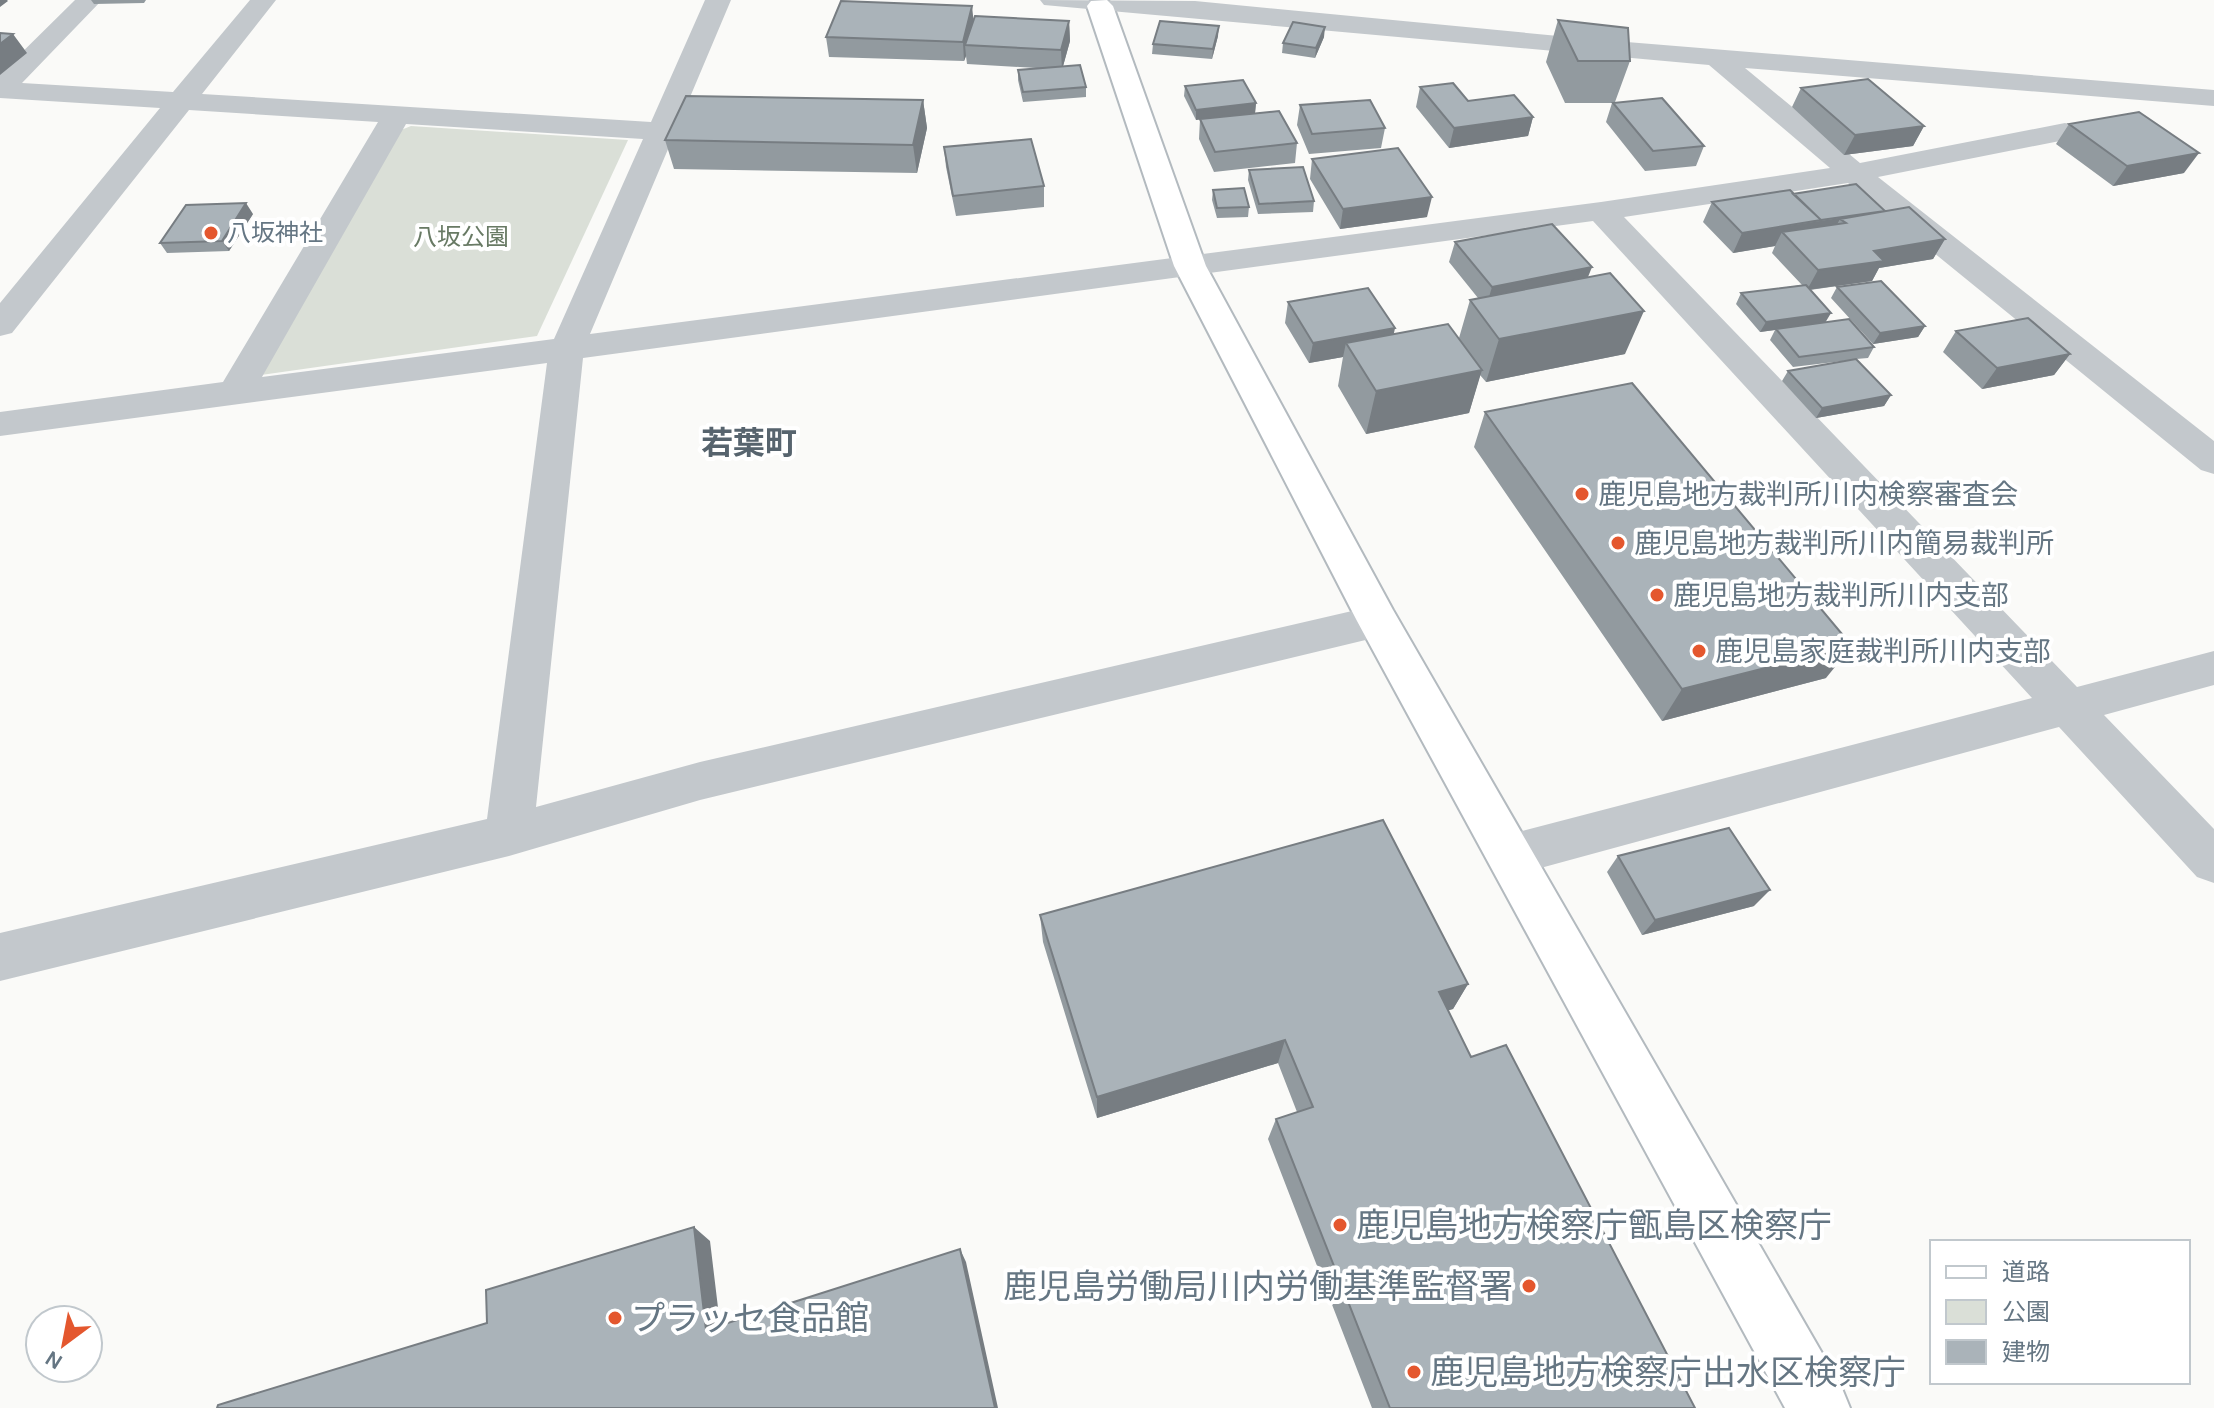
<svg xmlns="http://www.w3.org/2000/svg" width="2214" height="1408" viewBox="0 0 2214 1408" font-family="Karla,'Noto Sans JP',sans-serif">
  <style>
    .green { fill: #dadfd7 }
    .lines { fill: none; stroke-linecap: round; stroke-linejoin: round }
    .secondary-casing { stroke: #b3babf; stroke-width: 4 }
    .street { fill: #c3c8cc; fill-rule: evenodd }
    .secondary { fill: #fff; fill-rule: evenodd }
    .wall { fill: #929a9f }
    .shaded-wall { fill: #777d82 }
    .building { fill: #aab3b9; stroke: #777d82; stroke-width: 2 }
    .poi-dot { fill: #e4572e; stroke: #fff; stroke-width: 3 }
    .labels { text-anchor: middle; stroke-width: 8; stroke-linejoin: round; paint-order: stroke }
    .far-poi-label { font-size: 24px; fill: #657683; stroke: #fff; text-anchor: start }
    .far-park-label { font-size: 24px; fill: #687a64; stroke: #fff }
    .poi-label { font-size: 28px; fill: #657683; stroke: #fff; text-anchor: start }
    .quarter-label { font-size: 32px; font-weight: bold; fill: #57646e; stroke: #fff }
    .near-poi-label { font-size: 34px; fill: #657683; stroke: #fff; text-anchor: start }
  </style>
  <rect width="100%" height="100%" fill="#fafaf8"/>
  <path class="green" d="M 411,126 L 628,140 L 537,336 L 261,375 L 396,132 Z"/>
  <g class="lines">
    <defs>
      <path id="secondary" d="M 1107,0 L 1113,6 L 1206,266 L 1393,610 L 1841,1386 L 1850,1408 L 1785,1408 L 1357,621 L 1174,266 L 1087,6 L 1091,1 Z"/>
    </defs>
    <use href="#secondary" class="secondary-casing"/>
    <path class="street" d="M 75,0 L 102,0 L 22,83 L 173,92 L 250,0 L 276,0 L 202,94 L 651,122 L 705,0 L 731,0 L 590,334 L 1601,202 L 1830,168 L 1709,65 L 1044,5 L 1040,0 L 1195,1 L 1590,39 L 2214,90 L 2214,106 L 1745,68 L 1860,163 L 2065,123 L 2075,126 L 2079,132 L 2075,138 L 1878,177 L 2214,441 L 2214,474 L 2201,470 L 1848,183 L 1624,217 L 2077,687 L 2214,651 L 2214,685 L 2104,715 L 2214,829 L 2214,883 L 2197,877 L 2059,727 L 1511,876 L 1494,870 L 1487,855 L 1494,840 L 1511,834 L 2032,698 L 1593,221 L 583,358 L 536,807 L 700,762 L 1378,605 L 1393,610 L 1399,621 L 1393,632 L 1378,637 L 700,800 L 509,856 L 0,981 L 0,933 L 487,819 L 547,363 L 0,436 L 0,412 L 223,382 L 378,122 L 189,110 L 12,333 L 0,336 L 0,303 L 160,108 L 0,98 L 0,74 ZM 406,124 L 643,139 L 554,339 L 262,377 Z"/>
    <use href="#secondary" class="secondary"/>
  </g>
  <path class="wall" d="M 91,0 L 146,0 L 144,3 L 94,4 Z
    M 974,20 L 1069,21 L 1070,41 L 1063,66 L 1086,87 L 1086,97 L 1023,102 L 1018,80 L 1018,70 L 1036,68 L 967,64 L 966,56 L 964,61 L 829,57 L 826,37 Z
    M 1558,20 L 1630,61 L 1615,102 L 1704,146 L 1696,166 L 1645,171 L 1606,122 L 1612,103 L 1565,103 L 1546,62 Z
    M 1218,36 L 1212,59 L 1152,54 L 1153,44 Z
    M 1324,37 L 1315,58 L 1282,53 L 1283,43 Z
    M 1185,86 L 1256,103 L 1255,113 L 1297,143 L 1295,163 L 1214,172 L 1199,139 L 1200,119 L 1196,120 L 1184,96 Z
    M 1420,87 L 1468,101 L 1533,117 L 1528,136 L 1449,148 L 1416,107 Z
    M 1801,88 L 1924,126 L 1913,146 L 1844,155 L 1792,107 Z
    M 923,100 L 927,128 L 917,173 L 674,169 L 665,140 Z
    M 1300,105 L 1385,128 L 1381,148 L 1309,154 L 1297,125 Z
    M 2069,124 L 2184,173 L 2113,186 L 2056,144 Z
    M 944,147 L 1044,186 L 1044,207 L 956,216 L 946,167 Z
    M 1312,159 L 1427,217 L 1340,229 L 1310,179 Z
    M 1249,170 L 1314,201 L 1313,212 L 1258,214 L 1248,180 Z
    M 1213,190 L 1249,207 L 1248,217 L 1217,218 L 1212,200 Z
    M 1793,194 L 1885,211 L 1945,239 L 1933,259 L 1879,268 L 1872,281 L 1810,290 L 1825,322 L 1874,347 L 1868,358 L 1856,359 L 1891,395 L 1884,406 L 1816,418 L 1782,381 L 1788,371 L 1851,360 L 1793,367 L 1770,340 L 1775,330 L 1760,332 L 1736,304 L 1741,293 L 1802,285 L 1772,253 L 1775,246 L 1733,253 L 1703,222 L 1712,202 Z
    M 253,214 L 229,251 L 167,253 L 160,243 Z
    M 1455,242 L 1588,278 L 1625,354 L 1486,382 L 1480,375 L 1469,413 L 1366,434 L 1338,386 L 1343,357 L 1309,363 L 1285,323 L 1288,302 L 1394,334 L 1459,338 L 1470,300 L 1478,298 L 1449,262 Z
    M 1837,287 L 1925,326 L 1918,337 L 1873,344 L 1831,298 Z
    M 1956,331 L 2070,354 L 2054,375 L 1982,389 L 1943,352 Z
    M 1485,412 L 1826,678 L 1662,721 L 1474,447 Z
    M 1618,856 L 1754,906 L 1642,935 L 1607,872 Z
    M 1040,915 L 1468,984 L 1453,1009 L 1448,1010 L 1471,1057 L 1695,1408 L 1372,1408 L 1268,1139 L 1276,1119 L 1297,1112 L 1278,1063 L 1097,1118 L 1043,942 Z"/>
  <path class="shaded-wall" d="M 0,0 L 7,0 L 8,1 L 0,7 Z
    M 972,6 L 974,25 L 965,45 L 966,56 L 964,61 L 963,42 Z
    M 1069,21 L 1070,41 L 1062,70 L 1061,50 Z
    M 1219,26 L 1218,36 L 1212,59 L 1213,49 Z
    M 1325,27 L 1324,37 L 1315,58 L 1316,48 Z
    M 13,34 L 27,53 L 0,75 L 0,44 Z
    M 923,100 L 927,128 L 917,173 L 913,145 Z
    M 1256,103 L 1255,113 L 1196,120 L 1196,110 Z
    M 1533,117 L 1528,136 L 1449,148 L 1454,128 Z
    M 1924,126 L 1913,146 L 1844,155 L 1855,135 Z
    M 2199,153 L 2184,173 L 2113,186 L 2127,166 Z
    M 1432,197 L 1427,217 L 1340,229 L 1343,209 Z
    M 246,203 L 253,214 L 229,251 L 222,241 Z
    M 1885,211 L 1840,219 L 1835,228 L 1782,232 L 1775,246 L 1733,253 L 1742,233 Z
    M 1945,239 L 1933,259 L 1879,268 L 1872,281 L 1807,290 L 1818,270 L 1874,251 Z
    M 1592,267 L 1584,287 L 1486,307 L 1492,287 Z
    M 1644,311 L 1625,354 L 1486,382 L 1499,339 Z
    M 1831,313 L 1825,323 L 1760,332 L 1766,322 Z
    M 1925,326 L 1918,337 L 1873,344 L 1880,333 Z
    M 1395,328 L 1391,348 L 1346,343 L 1343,357 L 1309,363 L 1313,343 Z
    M 2070,354 L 2054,375 L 1982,389 L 1997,368 Z
    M 1482,370 L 1469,413 L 1366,434 L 1376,391 Z
    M 1891,395 L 1884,406 L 1816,418 L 1822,408 Z
    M 1852,646 L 1826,678 L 1662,721 L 1682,689 Z
    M 1770,890 L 1754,906 L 1642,935 L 1655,920 Z
    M 1468,984 L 1453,1009 L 1425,1017 L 1439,992 Z
    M 1285,1040 L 1278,1063 L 1097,1118 L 1097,1097 Z
    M 694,1227 L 710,1241 L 722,1341 L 706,1330 Z
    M 960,1249 L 966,1262 L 998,1408 L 995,1408 Z"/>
  <path class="building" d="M 841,1 L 972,6 L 963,42 L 826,37 Z
    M 975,16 L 1069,21 L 1061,50 L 965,45 Z
    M 1558,20 L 1628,28 L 1630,61 L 1578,61 Z
    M 1160,21 L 1219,26 L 1213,49 L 1153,44 Z
    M 1293,22 L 1325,27 L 1316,48 L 1283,43 Z
    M 0,33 L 13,34 L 0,44 Z
    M 1080,65 L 1086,87 L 1023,92 L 1018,70 Z
    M 1868,79 L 1924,126 L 1855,135 L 1801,88 Z
    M 1243,80 L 1256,103 L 1196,110 L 1185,86 Z
    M 1453,83 L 1468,101 L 1514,95 L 1533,117 L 1454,128 L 1420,87 Z
    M 686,96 L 923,100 L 913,145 L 665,140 Z
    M 1662,98 L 1704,146 L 1653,151 L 1613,103 Z
    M 1370,100 L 1385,128 L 1312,134 L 1300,105 Z
    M 1279,111 L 1297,143 L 1215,152 L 1200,119 Z
    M 2139,112 L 2199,153 L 2127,166 L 2069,124 Z
    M 1031,139 L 1044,186 L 953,196 L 944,147 Z
    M 1398,148 L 1432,197 L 1343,209 L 1312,159 Z
    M 1303,167 L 1314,201 L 1259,204 L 1249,170 Z
    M 1856,184 L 1885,211 L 1821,220 L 1793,194 Z
    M 1244,188 L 1249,207 L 1217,208 L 1213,190 Z
    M 1790,190 L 1821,220 L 1742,233 L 1712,202 Z
    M 246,203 L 222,241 L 160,243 L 186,205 Z
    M 1909,207 L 1945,239 L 1874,251 L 1884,261 L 1818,270 L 1782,232 L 1846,223 L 1840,219 Z
    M 1552,224 L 1592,267 L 1492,287 L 1455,242 Z
    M 1610,273 L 1644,311 L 1499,339 L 1470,300 Z
    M 1881,281 L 1925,326 L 1880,333 L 1837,287 Z
    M 1806,285 L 1831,313 L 1766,322 L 1741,293 Z
    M 1368,288 L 1395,328 L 1313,343 L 1288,302 Z
    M 2028,318 L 2070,354 L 1997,368 L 1956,331 Z
    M 1849,319 L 1874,347 L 1799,357 L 1776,329 Z
    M 1448,324 L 1482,370 L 1376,391 L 1346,343 Z
    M 1856,359 L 1891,395 L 1822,408 L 1788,371 Z
    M 1632,383 L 1852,646 L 1682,689 L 1485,412 Z
    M 1383,820 L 1468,984 L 1439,992 L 1471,1057 L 1506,1045 L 1695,1408 L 1390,1408 L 1276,1119 L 1313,1107 L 1285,1040 L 1097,1097 L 1040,915 Z
    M 1729,828 L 1770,890 L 1655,920 L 1618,856 Z
    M 694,1227 L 706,1330 L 960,1249 L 995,1408 L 217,1408 L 218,1405 L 487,1323 L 486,1290 Z"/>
  <g class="poi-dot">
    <circle cx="211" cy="233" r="8"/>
    <circle cx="1582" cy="494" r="8"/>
    <circle cx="1618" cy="543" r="8"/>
    <circle cx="1657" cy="595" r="8"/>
    <circle cx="1699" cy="651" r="8"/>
    <circle cx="1340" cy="1225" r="8"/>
    <circle cx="1529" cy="1286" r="8"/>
    <circle cx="615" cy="1318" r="8"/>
    <circle cx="1414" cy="1372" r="8"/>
  </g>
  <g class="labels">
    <g class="far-poi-label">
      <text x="227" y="241">八坂神社</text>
    </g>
    <g class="far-park-label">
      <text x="461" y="245">八坂公園</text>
    </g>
    <g class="poi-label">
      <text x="1598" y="504">鹿児島地方裁判所川内検察審査会</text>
      <text x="1634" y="553">鹿児島地方裁判所川内簡易裁判所</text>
      <text x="1673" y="605">鹿児島地方裁判所川内支部</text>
      <text x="1715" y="661">鹿児島家庭裁判所川内支部</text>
    </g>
    <g class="quarter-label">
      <text x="749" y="454">若葉町</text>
    </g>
    <g class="near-poi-label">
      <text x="1356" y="1237">鹿児島地方検察庁甑島区検察庁</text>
      <text x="1513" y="1298" text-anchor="end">鹿児島労働局川内労働基準監督署</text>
      <text x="631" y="1330">プラッセ食品館</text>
      <text x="1430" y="1384">鹿児島地方検察庁出水区検察庁</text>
    </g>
  </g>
  <rect x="1930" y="1240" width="260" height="144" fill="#ffffff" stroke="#c1c8cd" stroke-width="2"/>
  <rect x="1946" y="1266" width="40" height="12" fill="#ffffff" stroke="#c1c8cd" stroke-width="2"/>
  <text x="2002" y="1280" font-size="24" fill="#657683">道路</text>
  <rect x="1946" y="1300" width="40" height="24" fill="#dadfd7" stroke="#c1c8cd" stroke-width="2"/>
  <text x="2002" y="1320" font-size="24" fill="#657683">公園</text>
  <rect x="1946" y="1340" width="40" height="24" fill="#aab3b9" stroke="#c1c8cd" stroke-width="2"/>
  <text x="2002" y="1360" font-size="24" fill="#657683">建物</text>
  <g transform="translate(64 1344) rotate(212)"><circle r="38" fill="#ffffff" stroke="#c1c8cd" stroke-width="2"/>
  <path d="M0-6L14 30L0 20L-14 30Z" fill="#e4572e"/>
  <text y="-12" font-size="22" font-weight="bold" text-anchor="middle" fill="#657683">N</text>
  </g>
</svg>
